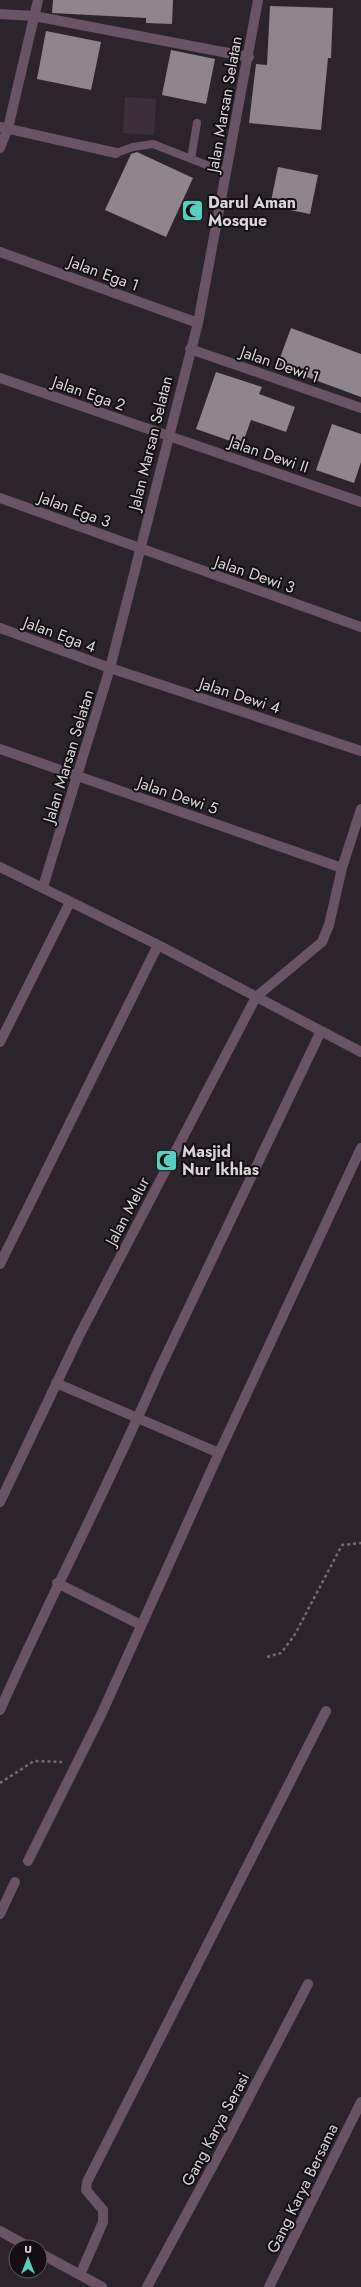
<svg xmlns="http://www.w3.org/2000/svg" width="361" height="2287" viewBox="0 0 361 2287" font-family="Jost,sans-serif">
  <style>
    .built { fill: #3c2f39 }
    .building { fill: #90858d }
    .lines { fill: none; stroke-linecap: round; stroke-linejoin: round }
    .path { stroke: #756d73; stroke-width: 2.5; stroke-dasharray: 3 3; stroke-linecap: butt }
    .service { stroke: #6b5366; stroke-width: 8 }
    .minor { stroke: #6b5366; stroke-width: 10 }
    .labels { text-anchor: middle; stroke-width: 4; stroke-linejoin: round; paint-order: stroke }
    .street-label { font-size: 16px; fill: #dad4d8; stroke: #130f12 }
    .poi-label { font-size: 16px; font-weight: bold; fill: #dad4d8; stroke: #130f12; text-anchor: start }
  </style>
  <rect width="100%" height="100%" fill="#2d242b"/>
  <path class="built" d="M 125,97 L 156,99 L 154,135 L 123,133 Z"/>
  <path class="building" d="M 53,0 L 173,0 L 172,24 L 146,23 L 146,18 L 52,13 Z
    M 270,6 L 333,8 L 331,58 L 328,58 L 321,130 L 249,123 L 256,64 L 267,65 Z
    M 46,31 L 101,42 L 91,90 L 37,79 Z
    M 171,50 L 215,59 L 206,104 L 162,95 Z
    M 137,152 L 193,178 L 166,237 L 105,210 L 131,154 Z
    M 278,167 L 318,175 L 310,214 L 270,206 Z
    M 291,328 L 361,354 L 361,397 L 277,366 Z
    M 216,372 L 262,387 L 259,394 L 295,407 L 286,432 L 251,420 L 242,445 L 196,429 Z
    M 332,424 L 361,434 L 361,462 L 354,483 L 316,470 Z"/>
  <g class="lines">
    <path class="path" d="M 267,1657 L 281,1653 L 294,1636 L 342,1545 L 361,1543
      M 0,1783 L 34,1761 L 62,1762"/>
    <path class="service" d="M 116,153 L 133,147 L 153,144 L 227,173
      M 191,159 L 197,123"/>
    <path class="minor" d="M 0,14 L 34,16 L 249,57
      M 0,127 L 116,153
      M 0,148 L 8,128 L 38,0
      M 0,252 L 198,323
      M 190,349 L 361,408
      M 0,378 L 361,502
      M 0,498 L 361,627
      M 0,628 L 110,668 L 361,751
      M 0,749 L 342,868
      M 0,867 L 158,945 L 361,1052
      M 43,887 L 110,668 L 198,323 L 258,0
      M 0,1042 L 70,902
      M 0,1264 L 158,945
      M 56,1383 L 219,1453 L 361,1148
      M 0,1502 L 79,1336 L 256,997 L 322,942 L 329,925 L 342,868 L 361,809
      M 57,1583 L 141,1625
      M 0,1710 C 51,1595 109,1485 159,1370 L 321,1031
      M 28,1861 L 101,1715 L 219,1453
      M 0,1914 L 15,1882
      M 0,2231 L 29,2247
      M 40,2253 L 102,2287
      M 80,2275 L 103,2222 L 103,2210 L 86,2190 L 87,2182 L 326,1711
      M 147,2287 L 231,2132 L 308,1984
      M 269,2287 L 361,2102"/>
  </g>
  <defs>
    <symbol id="mosque-square" viewBox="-11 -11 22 22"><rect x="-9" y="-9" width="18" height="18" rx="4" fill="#58cebf" stroke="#130f12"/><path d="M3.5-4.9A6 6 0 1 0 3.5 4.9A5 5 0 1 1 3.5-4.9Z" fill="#111"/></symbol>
  </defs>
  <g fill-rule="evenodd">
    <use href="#mosque-square" x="180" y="198" width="25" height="25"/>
    <use href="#mosque-square" x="154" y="1148" width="25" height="25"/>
  </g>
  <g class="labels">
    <g class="street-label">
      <text transform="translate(224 104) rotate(-80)" y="6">Jalan Marsan Selatan</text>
      <text transform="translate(104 273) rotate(20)" y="6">Jalan Ega 1</text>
      <text transform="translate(280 364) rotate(19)" y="6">Jalan Dewi 1</text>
      <text transform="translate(89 393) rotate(19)" y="6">Jalan Ega 2</text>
      <text transform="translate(150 443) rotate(-76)" y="6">Jalan Marsan Selatan</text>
      <text transform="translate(269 454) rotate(19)" y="6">Jalan Dewi II</text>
      <text transform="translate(75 509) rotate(20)" y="6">Jalan Ega 3</text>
      <text transform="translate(255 574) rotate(19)" y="6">Jalan Dewi 3</text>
      <text transform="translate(60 634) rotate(20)" y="6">Jalan Ega 4</text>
      <text transform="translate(240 695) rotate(18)" y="6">Jalan Dewi 4</text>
      <text transform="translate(68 756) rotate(-73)" y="6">Jalan Marsan Selatan</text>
      <text transform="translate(178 795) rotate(19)" y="6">Jalan Dewi 5</text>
      <text transform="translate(127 1211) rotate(-62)" y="6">Jalan Melur</text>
      <text transform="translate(215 2129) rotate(-62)" y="6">Gang Karya Serasi</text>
      <text transform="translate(302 2188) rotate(-64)" y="6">Gang Karya Bersama</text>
    </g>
    <g class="poi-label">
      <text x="208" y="208">Darul Aman<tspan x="208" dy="18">Mosque</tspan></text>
      <text x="182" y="1157">Masjid<tspan x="182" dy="18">Nur Ikhlas</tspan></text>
    </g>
  </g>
  <g transform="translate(28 2259)"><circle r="19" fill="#130f12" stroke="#635e61"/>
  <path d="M0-3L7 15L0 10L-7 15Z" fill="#58cebf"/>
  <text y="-6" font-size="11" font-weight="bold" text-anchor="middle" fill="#dad4d8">U</text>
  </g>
</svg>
